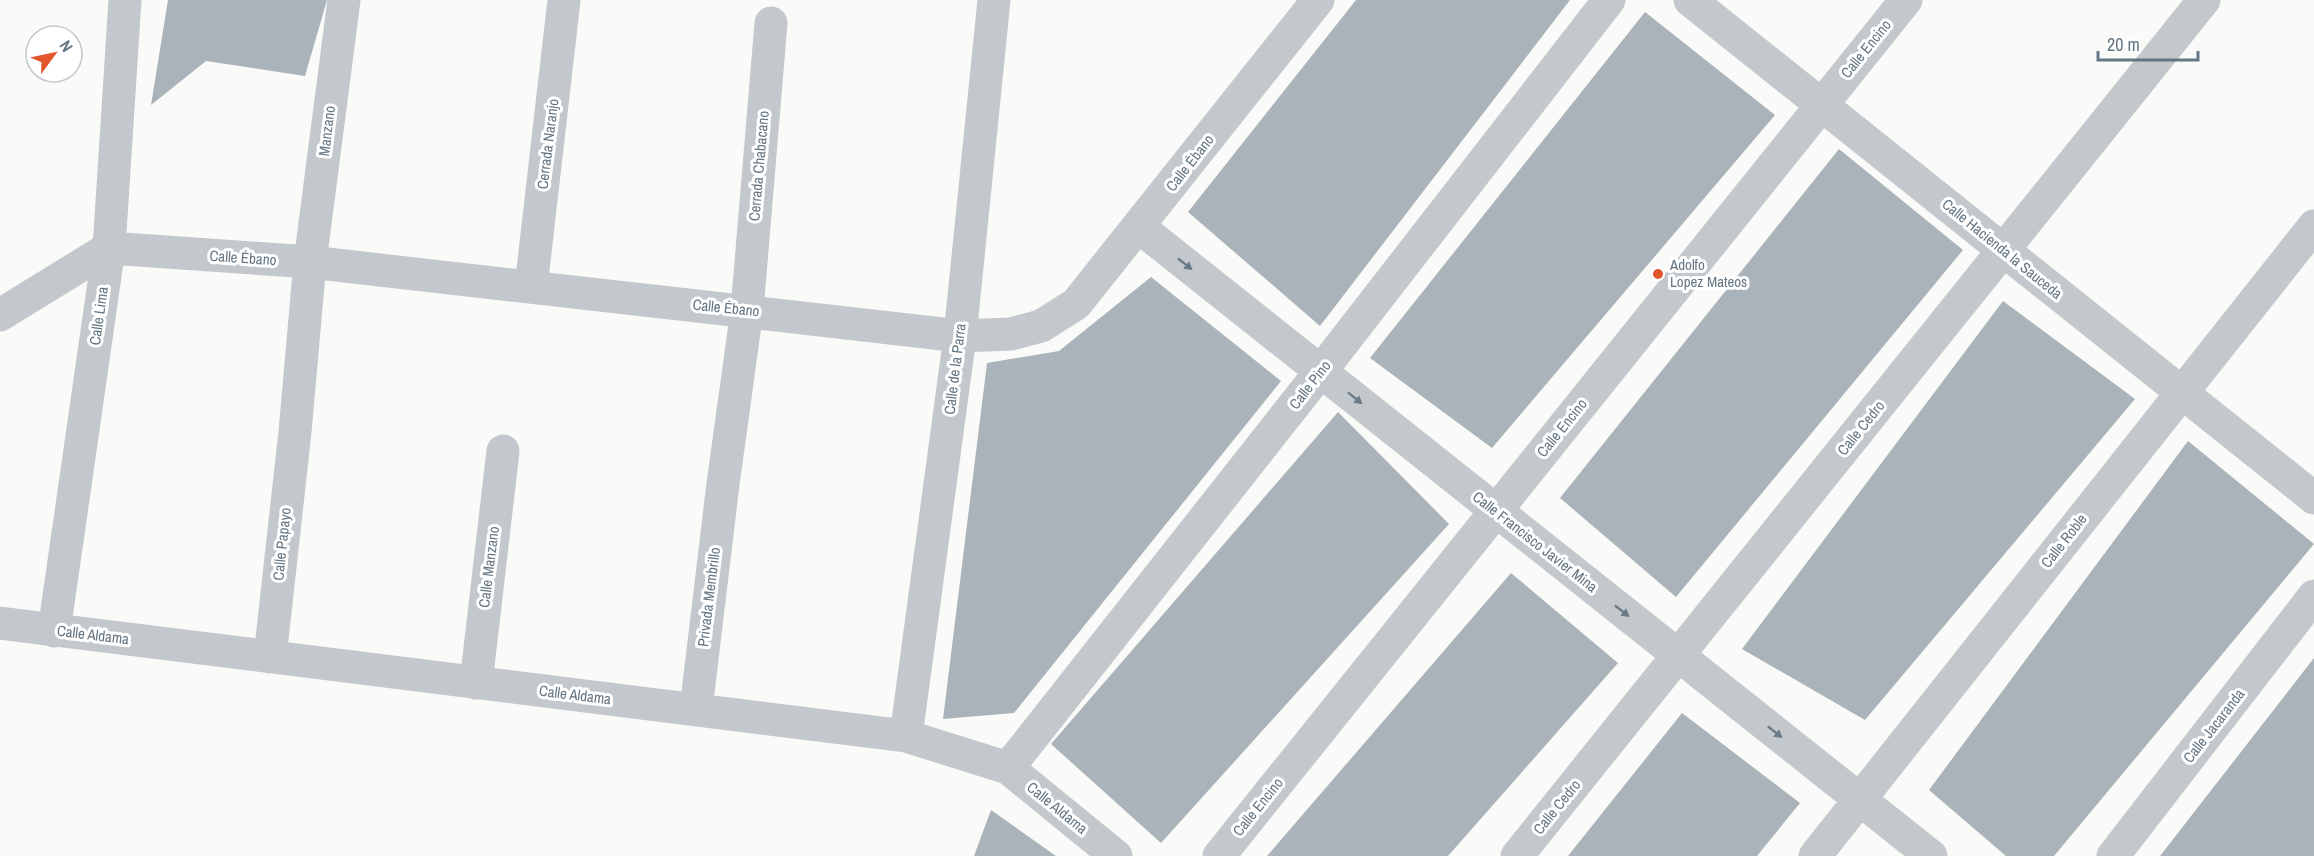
<svg xmlns="http://www.w3.org/2000/svg" width="2314" height="856" viewBox="0 0 2314 856" font-family="'Archivo Narrow',sans-serif">
  <style>
    .building { fill: #aab3b9 }
    .lines { fill: none; stroke-linecap: round; stroke-linejoin: round }
    .minor { stroke: #c3c8cc; stroke-width: 33 }
    .oneway { fill: #6a7a87 }
    .poi-dot { fill: #e4572e; stroke: #fff; stroke-width: 2 }
    .labels { text-anchor: middle; stroke-width: 6; stroke-linejoin: round; paint-order: stroke }
    .street-label { font-size: 15px; fill: #657683; stroke: #fff }
    .poi-label { font-size: 15px; fill: #657683; stroke: #fff; text-anchor: start }
  </style>
  <rect width="100%" height="100%" fill="#fafaf8"/>
  <path class="building" d="M 168,0 L 327,0 L 305,76 L 206,61 L 151,105 Z
    M 1356,0 L 1570,0 L 1320,326 L 1188,212 Z
    M 1645,12 L 1775,115 L 1492,448 L 1370,358 Z
    M 1839,149 L 1963,250 L 1676,597 L 1560,498 Z
    M 1151,277 L 1281,381 L 1014,713 L 943,719 L 987,363 L 1059,351 Z
    M 2003,301 L 2135,399 L 1865,720 L 1742,649 Z
    M 1338,412 L 1449,524 L 1161,843 L 1051,744 Z
    M 2188,441 L 2314,544 L 2054,856 L 2006,856 L 1929,790 Z
    M 1511,573 L 1618,663 L 1448,856 L 1267,856 Z
    M 2314,658 L 2314,856 L 2160,856 Z
    M 1682,713 L 1800,803 L 1757,856 L 1568,856 Z
    M 991,810 L 1056,856 L 974,856 Z"/>
  <g class="lines">
    <path class="minor" d="M 1690,0 L 2314,498
      M 1139,227 L 1931,856
      M 531,287 L 564,0
      M 0,315 L 109,248 L 310,262 L 960,336 L 1011,334 L 1041,326 L 1076,304 L 1318,0
      M 0,623 L 906,736 L 1008,768 L 1116,856
      M 54,631 L 109,248 L 125,0
      M 270,657 L 295,432 L 310,262 L 344,0
      M 476,683 L 503,451
      M 696,709 L 723,484 L 747,310 L 771,23
      M 906,736 L 960,336 L 994,0
      M 1008,768 L 1321,371 L 1609,0
      M 1219,856 L 1906,0
      M 1517,856 L 2204,0
      M 1815,856 L 2314,226
      M 2113,856 L 2314,596"/>
  </g>
  <defs><path id="oneway-solid" d="M-6-.8H1V-3.2L6.5 0L1 3.2V.8H-6Z" transform="scale(1.5)"/></defs>
  <g class="oneway">
    <use href="#oneway-solid" transform="translate(1185 264) rotate(38)"/>
    <use href="#oneway-solid" transform="translate(1355 398) rotate(39)"/>
    <use href="#oneway-solid" transform="translate(1622 611) rotate(38)"/>
    <use href="#oneway-solid" transform="translate(1775 732) rotate(38)"/>
  </g>
  <circle class="poi-dot" cx="1658" cy="274" r="6"/>
  <g class="labels">
    <g class="street-label">
      <text transform="translate(1866 49) rotate(-51)" y="5">Calle Encino</text>
      <text transform="translate(327 131) rotate(-83)" y="5">Manzano</text>
      <text transform="translate(548 144) rotate(-83)" y="5">Cerrada Naranjo</text>
      <text transform="translate(1190 163) rotate(-52)" y="5">Calle Ébano</text>
      <text transform="translate(759 166) rotate(-85)" y="5">Cerrada Chabacano</text>
      <text transform="translate(2002 249) rotate(39)" y="5">Calle Hacienda la Sauceda</text>
      <text transform="translate(243 258) rotate(4)" y="5">Calle Ébano</text>
      <text transform="translate(726 308) rotate(6)" y="5">Calle Ébano</text>
      <text transform="translate(99 316) rotate(-82)" y="5">Calle Lima</text>
      <text transform="translate(955 369) rotate(-83)" y="5">Calle de la Parra</text>
      <text transform="translate(1310 385) rotate(-52)" y="5">Calle Pino</text>
      <text transform="translate(1562 428) rotate(-51)" y="5">Calle Encino</text>
      <text transform="translate(1861 428) rotate(-51)" y="5">Calle Cedro</text>
      <text transform="translate(2064 541) rotate(-52)" y="5">Calle Roble</text>
      <text transform="translate(1535 542) rotate(38)" y="5">Calle Francisco Javier Mina</text>
      <text transform="translate(282 544) rotate(-84)" y="5">Calle Papayo</text>
      <text transform="translate(489 567) rotate(-83)" y="5">Calle Manzano</text>
      <text transform="translate(709 597) rotate(-83)" y="5">Privada Membrillo</text>
      <text transform="translate(93 635) rotate(7)" y="5">Calle Aldama</text>
      <text transform="translate(575 695) rotate(7)" y="5">Calle Aldama</text>
      <text transform="translate(2214 726) rotate(-52)" y="5">Calle Jacaranda</text>
      <text transform="translate(1258 807) rotate(-51)" y="5">Calle Encino</text>
      <text transform="translate(1557 807) rotate(-51)" y="5">Calle Cedro</text>
      <text transform="translate(1057 808) rotate(39)" y="5">Calle Aldama</text>
    </g>
    <g class="poi-label">
      <text x="1670" y="270">Adolfo<tspan x="1670" dy="17">Lopez Mateos</tspan></text>
    </g>
  </g>
  <g transform="translate(54 54) rotate(57)"><circle r="28" fill="#ffffff" stroke="#c1c8cd" stroke-width="1.5"/>
  <path d="M0-4.5L10 22L0 15L-10 22Z" fill="#e4572e"/>
  <text y="-9" font-size="16" font-weight="bold" text-anchor="middle" fill="#657683">N</text>
  </g>
  <path d="M2098 51v9h100v-9" fill="none" stroke="#657683" stroke-width="3"/>
  <text x="2107" y="51" font-size="18" fill="#657683" stroke="#ffffff" stroke-width="4.5" paint-order="stroke">20 m</text>
</svg>
